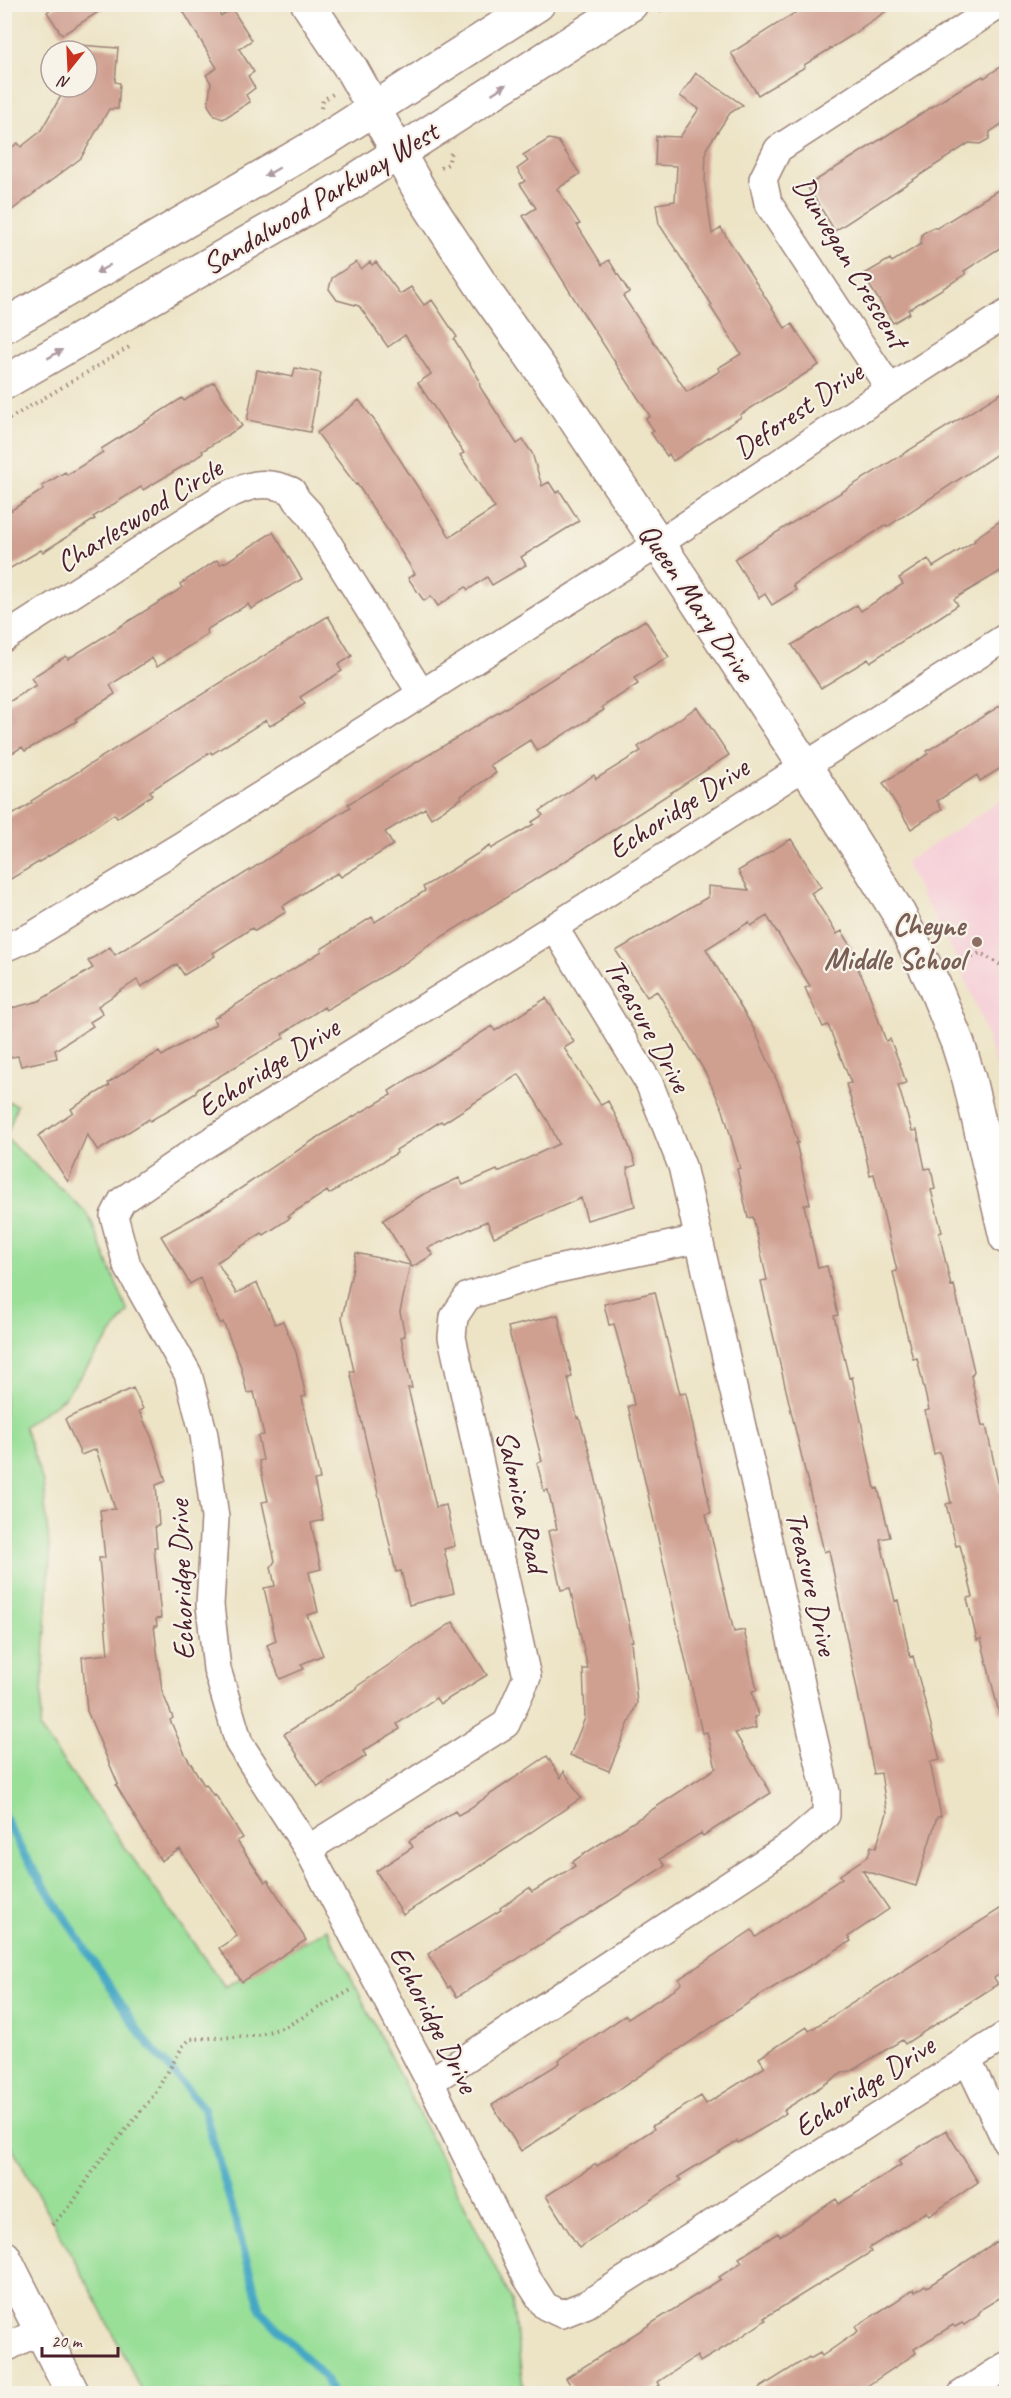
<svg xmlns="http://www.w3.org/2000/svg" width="1011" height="2398" viewBox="0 0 1011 2398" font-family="Caveat,sans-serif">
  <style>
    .built { fill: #f6cfd8 }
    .green { fill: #99df98; stroke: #727f62; stroke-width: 1.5 }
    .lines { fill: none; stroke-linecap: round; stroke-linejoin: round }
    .stream { stroke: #44a7c4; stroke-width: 8 }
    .building { fill: #cf9f90 }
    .street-casing { stroke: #9c8278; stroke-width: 30 }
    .secondary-casing { stroke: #9c8278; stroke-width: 36 }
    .path { stroke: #9c8278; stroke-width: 4; stroke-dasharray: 1.5 4.5; stroke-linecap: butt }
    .street { stroke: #fff; stroke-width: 27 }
    .secondary { stroke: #fff; stroke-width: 33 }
    .oneway { fill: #ae9aa0 }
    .education-dot { fill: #8d6e63; stroke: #f7f3e8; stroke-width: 2 }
    .labels { text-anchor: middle; stroke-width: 4.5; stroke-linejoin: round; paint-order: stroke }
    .street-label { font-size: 30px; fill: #4a1f2b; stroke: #f7f3e8 }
    .education-label { font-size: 30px; font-weight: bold; fill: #785e54; stroke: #f7f3e8; text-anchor: end }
  </style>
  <rect width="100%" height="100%" fill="#f7f3e8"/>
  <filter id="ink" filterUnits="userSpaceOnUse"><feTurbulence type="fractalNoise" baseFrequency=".0167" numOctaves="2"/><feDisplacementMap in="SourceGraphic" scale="12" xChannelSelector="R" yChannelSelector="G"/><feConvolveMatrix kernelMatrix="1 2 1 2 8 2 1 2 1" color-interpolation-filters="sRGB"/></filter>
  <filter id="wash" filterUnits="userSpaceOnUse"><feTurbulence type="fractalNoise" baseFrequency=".008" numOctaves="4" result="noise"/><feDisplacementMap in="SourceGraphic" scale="24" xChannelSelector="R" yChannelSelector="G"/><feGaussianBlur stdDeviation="1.35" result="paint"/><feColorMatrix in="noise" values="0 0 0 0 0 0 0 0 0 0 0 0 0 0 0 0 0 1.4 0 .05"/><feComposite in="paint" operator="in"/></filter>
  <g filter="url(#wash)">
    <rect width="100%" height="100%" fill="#ede4c6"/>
    <path class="built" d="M 1006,797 L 1006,1097 L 978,1010 L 957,960 L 904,863 Z"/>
    <path class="green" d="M 4,1100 L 17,1105 L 6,1138 L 88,1214 L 128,1312 L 64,1398 L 24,1426 L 43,1482 L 50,1557 L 40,1729 L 225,1987 L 327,1929 L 512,2301 L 524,2393 L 143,2393 L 93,2294 L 5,2135 Z"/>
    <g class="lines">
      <path class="stream" d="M 4,1816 L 23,1853 L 142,2036 L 204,2109 L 261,2311 L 325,2378 L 332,2394"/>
    </g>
    <g id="blocks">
      <path class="building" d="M 59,4 L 111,4 L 62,35 L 47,12 Z
        M 179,4 L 213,4 L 221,16 L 232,9 L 252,40 L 239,49 L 254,72 L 248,76 L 255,88 L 246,95 L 250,102 L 223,119 L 215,116 L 208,105 L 211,83 L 206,75 L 217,68 Z
        M 809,4 L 897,4 L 861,28 L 862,29 L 804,65 L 805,67 L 758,95 L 731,53 Z
        M 66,44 L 118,48 L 115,82 L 120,83 L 118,109 L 109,109 L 81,158 L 4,216 L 4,153 L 18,143 L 21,147 L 40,132 L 61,96 L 62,87 L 87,87 L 87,51 L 65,51 Z
        M 1006,63 L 1006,121 L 990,132 L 989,139 L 980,144 L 969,143 L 835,231 L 807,186 L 960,89 L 983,76 L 984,78 Z
        M 696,73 L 743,105 L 730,113 L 706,149 L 705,184 L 712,234 L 721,228 L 785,328 L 792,324 L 819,365 L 740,415 L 741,417 L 673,461 L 669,454 L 667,456 L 651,433 L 654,431 L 646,419 L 650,416 L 585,316 L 523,216 L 536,208 L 520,184 L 525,181 L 517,169 L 528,161 L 523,155 L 549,139 L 558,141 L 580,174 L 557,189 L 580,224 L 577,225 L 602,265 L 609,260 L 629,292 L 623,296 L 687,392 L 720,371 L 718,368 L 741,354 L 710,306 L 712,305 L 659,224 L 656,204 L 675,201 L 677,166 L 655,165 L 656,136 L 680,137 L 699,109 L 680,96 Z
        M 1006,185 L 1006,244 L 964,271 L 966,274 L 908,310 L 910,313 L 893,323 L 863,275 L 890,259 L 892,262 L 921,244 L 922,234 L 932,228 L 937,228 Z
        M 356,262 L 361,269 L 370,262 L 372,265 L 376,262 L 400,294 L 411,287 L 424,305 L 432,300 L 457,337 L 454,339 L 479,379 L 480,387 L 517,444 L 523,440 L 532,453 L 542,486 L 549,482 L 556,493 L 560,491 L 579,521 L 521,557 L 526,565 L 492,585 L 487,577 L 468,590 L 466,587 L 438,606 L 431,596 L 424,601 L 408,578 L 415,574 L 390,534 L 357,484 L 356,485 L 317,433 L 359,400 L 377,424 L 450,537 L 495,508 L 460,455 L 464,453 L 418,383 L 431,374 L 405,335 L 388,347 L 359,306 L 337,300 L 329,289 L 332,278 Z
        M 295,368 L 321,373 L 310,432 L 247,420 L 257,370 L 293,377 Z
        M 214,382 L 242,426 L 202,451 L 203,453 L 190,462 L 143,490 L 141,487 L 93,517 L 95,519 L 43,552 L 41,550 L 4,572 L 4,515 L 44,489 L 42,486 L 65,472 L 67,475 L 103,452 L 101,449 L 130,431 L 182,398 L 184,401 Z
        M 1006,390 L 1006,448 L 887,527 L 886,525 L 793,585 L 796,590 L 772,605 L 765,594 L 759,598 L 734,559 Z
        M 1006,517 L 1006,568 L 954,599 L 958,605 L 929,624 L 870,662 L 868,659 L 821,688 L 792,645 L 857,605 L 861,611 L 903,584 L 899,578 L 928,559 L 933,567 L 975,541 L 974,539 Z
        M 273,532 L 302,579 L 251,609 L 248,604 L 206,630 L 208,634 L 157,667 L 152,658 L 110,685 L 115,694 L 75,719 L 77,721 L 25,751 L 22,747 L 4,758 L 4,705 L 36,685 L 31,678 L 66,656 L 68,659 L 182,588 L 180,584 L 217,560 L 220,564 L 226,562 Z
        M 328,616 L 352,656 L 338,665 L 342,671 L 300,697 L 305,704 L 270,726 L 266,720 L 212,754 L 211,752 L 150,791 L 152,795 L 117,818 L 114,814 L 74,841 L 4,883 L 4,820 L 32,803 L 31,801 Z
        M 645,620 L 669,657 L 634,678 L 638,684 L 602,707 L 604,710 L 537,751 L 530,740 L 490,765 L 496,773 L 461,796 L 462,798 L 431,818 L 425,808 L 385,832 L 393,845 L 341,877 L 338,873 L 322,881 L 283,906 L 286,912 L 255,931 L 252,928 L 213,953 L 215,956 L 184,975 L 177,964 L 141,987 L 137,980 L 98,1006 L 103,1014 L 90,1022 L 93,1026 L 55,1050 L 57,1058 L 21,1066 L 18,1056 L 4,1058 L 4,1010 L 39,1001 L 93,968 L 88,961 L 110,947 L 115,955 L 350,807 L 348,804 L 522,698 Z
        M 1006,702 L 1006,765 L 980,781 L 977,775 L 937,801 L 942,809 L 911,829 L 883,783 L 928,754 L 927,751 Z
        M 697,707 L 729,755 L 570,858 L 427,946 L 408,961 L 326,1010 L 324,1007 L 282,1034 L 284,1038 L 196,1090 L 196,1093 L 150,1121 L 149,1119 L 98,1151 L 87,1134 L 68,1182 L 38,1136 L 73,1112 L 71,1109 L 110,1085 L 108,1083 L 134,1066 L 159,1052 L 162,1056 L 216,1024 L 213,1019 L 322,951 L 321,949 L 372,917 L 375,922 L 425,891 L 423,887 L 461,864 L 490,846 L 491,849 L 534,824 L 532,822 L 543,815 L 540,811 L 594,775 L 596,779 L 641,751 L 638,747 Z
        M 791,839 L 821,887 L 811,893 L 837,934 L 842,931 L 853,949 L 849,951 L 866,985 L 886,1041 L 890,1039 L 900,1064 L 906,1083 L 898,1085 L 912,1131 L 917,1130 L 925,1169 L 931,1168 L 935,1189 L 931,1190 L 942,1232 L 939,1233 L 951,1286 L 954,1285 L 974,1371 L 971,1376 L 982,1426 L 986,1425 L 1000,1492 L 1003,1491 L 1006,1507 L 1006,1712 L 999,1713 L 981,1639 L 977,1640 L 967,1598 L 973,1597 L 960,1545 L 956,1546 L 946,1504 L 951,1503 L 940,1452 L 934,1454 L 925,1411 L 929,1410 L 917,1358 L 913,1359 L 902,1313 L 893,1272 L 897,1271 L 874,1174 L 870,1175 L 860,1129 L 846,1084 L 851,1083 L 828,1025 L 823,1027 L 805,988 L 810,986 L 767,916 L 751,926 L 749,922 L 706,949 L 754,1029 L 781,1090 L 798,1143 L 796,1143 L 810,1204 L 804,1205 L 818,1268 L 827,1266 L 838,1315 L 834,1316 L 849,1378 L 852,1377 L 875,1489 L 878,1488 L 890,1537 L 880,1539 L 895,1601 L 898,1600 L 910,1657 L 913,1656 L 940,1760 L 930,1762 L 941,1816 L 937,1817 L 916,1886 L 862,1870 L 889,1909 L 848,1937 L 851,1941 L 759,1996 L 612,2094 L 521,2151 L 492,2105 L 560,2063 L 559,2060 L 626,2015 L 628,2018 L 673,1991 L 682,1983 L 679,1979 L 752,1930 L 756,1937 L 842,1878 L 840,1875 L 868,1856 L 871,1846 L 876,1848 L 887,1813 L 881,1773 L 874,1774 L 829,1550 L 824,1552 L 772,1330 L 761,1281 L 767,1280 L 753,1217 L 748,1218 L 737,1169 L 740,1168 L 723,1110 L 705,1072 L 657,991 L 647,997 L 616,951 L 708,897 L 708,886 L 749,890 L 738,871 Z
        M 546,998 L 574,1042 L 564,1048 L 601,1105 L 608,1101 L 623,1130 L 636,1165 L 627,1168 L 635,1206 L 587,1220 L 581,1198 L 494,1237 L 487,1221 L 428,1248 L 433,1255 L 412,1267 L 383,1220 L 422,1195 L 459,1178 L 463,1185 L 497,1170 L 498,1172 L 559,1144 L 548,1121 L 519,1074 L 443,1123 L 441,1121 L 396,1150 L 397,1153 L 329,1194 L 327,1191 L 288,1216 L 290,1218 L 264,1235 L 262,1233 L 217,1262 L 236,1293 L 257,1283 L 275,1324 L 283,1321 L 296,1352 L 306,1396 L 302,1397 L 320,1479 L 314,1480 L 323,1520 L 311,1523 L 321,1569 L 309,1572 L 318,1612 L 307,1615 L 323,1655 L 301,1664 L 304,1669 L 280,1679 L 267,1645 L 276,1641 L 264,1588 L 275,1586 L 271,1567 L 275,1561 L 262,1502 L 268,1501 L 259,1461 L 263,1460 L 258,1436 L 264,1435 L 254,1392 L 247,1393 L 241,1367 L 223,1322 L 220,1324 L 200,1278 L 190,1284 L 161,1236 L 211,1208 L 315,1139 L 391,1095 L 389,1091 L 492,1026 L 495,1031 Z
        M 356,1253 L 410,1265 L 400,1312 L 405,1336 L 401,1337 L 412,1388 L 408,1388 L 436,1507 L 446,1505 L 455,1546 L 444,1549 L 454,1593 L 409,1605 L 401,1571 L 396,1572 L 350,1371 L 354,1371 L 342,1318 Z
        M 655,1292 L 680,1394 L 686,1393 L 711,1513 L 706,1514 L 734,1632 L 744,1630 L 757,1690 L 752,1691 L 758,1716 L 754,1717 L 756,1728 L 735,1733 L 771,1793 L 703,1836 L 701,1833 L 660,1859 L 665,1866 L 457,1997 L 450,1986 L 448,1988 L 428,1954 L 501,1910 L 500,1908 L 529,1888 L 532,1892 L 575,1866 L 572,1862 L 716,1768 L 707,1732 L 702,1733 L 651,1508 L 628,1406 L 634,1405 L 627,1372 L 614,1324 L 609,1325 L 604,1304 Z
        M 558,1315 L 572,1377 L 568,1378 L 577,1418 L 579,1417 L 589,1450 L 633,1641 L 631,1641 L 637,1703 L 609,1771 L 570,1755 L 585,1718 L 583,1669 L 588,1669 L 570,1588 L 561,1590 L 548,1531 L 557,1529 L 548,1490 L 544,1491 L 537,1463 L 542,1461 L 508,1327 Z
        M 133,1388 L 143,1409 L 139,1411 L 152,1438 L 166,1481 L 156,1485 L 159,1525 L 155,1526 L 157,1547 L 154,1547 L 161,1618 L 156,1619 L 157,1626 L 154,1626 L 162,1691 L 173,1718 L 170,1720 L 185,1754 L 204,1785 L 206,1784 L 213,1795 L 215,1794 L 243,1838 L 237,1841 L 265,1882 L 268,1880 L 306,1940 L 242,1982 L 219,1948 L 237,1936 L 180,1849 L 161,1861 L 116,1785 L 118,1784 L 87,1711 L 82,1657 L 108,1654 L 99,1558 L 105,1558 L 100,1510 L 115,1509 L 96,1449 L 81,1455 L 65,1419 Z
        M 453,1622 L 487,1675 L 440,1704 L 436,1698 L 397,1724 L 400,1729 L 363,1751 L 366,1756 L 318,1787 L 284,1734 L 357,1688 L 356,1687 Z
        M 547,1756 L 561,1778 L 564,1771 L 581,1798 L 509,1847 L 403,1915 L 376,1871 L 413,1847 L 409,1841 L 455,1811 L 458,1815 L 467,1810 Z
        M 1006,1905 L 1006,1970 L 994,1978 L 998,1984 L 905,2044 L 902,2040 L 851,2071 L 844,2072 L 784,2110 L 786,2113 L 770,2124 L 738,2143 L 737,2141 L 678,2177 L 681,2180 L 579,2248 L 546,2196 L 596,2164 L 597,2166 L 654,2129 L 652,2126 L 701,2096 L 706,2104 L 765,2067 L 759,2058 L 807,2027 L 809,2031 Z
        M 946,2130 L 978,2182 L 929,2216 L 926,2212 L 869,2248 L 871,2252 L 764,2318 L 766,2320 L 735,2341 L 700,2362 L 697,2356 L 658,2382 L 660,2385 L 646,2394 L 576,2394 L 566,2378 L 721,2279 L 719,2277 L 742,2262 L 739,2258 L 778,2233 L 780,2236 L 836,2199 L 839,2204 L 901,2165 L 898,2161 Z
        M 997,2241 L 1006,2257 L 1006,2294 L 983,2308 L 978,2314 L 979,2315 L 964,2325 L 962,2323 L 955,2327 L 953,2325 L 914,2349 L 916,2353 L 855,2394 L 750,2394 L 809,2357 L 810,2359 L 820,2353 L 822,2356 L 858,2331 L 855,2327 L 893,2303 L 914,2289 L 915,2292 L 925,2285 L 927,2287 Z"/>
    </g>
  </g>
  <g filter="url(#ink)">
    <use href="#blocks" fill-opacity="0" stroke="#9c8278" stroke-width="1.5"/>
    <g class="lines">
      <defs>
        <path id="street" d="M 890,389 L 768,203 L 763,179 L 778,149 L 1001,4
          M 1006,637 L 554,927 L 195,1151 L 122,1201 L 114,1216 L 127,1265 L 188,1374 L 204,1435 L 215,1518 L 210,1605 L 217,1669 L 239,1743 L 308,1849 L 430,2082 L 527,2278 L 545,2306 L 562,2314 L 587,2304 L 1006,2035
          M 4,638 L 221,498 C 249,485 262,479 292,491 L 297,500 L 309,513 L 421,693
          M 4,948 L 32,936 L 184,844 L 658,544 L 890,389 L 1006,314
          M 308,1849 L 506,1724 L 527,1677 L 452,1337 L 454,1317 L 468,1296 L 548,1271 L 699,1239
          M 967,2059 L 1006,2141
          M 430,2082 L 795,1842 L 826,1815 L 826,1792 L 682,1166 L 649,1083 L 554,927
          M 4,2349 L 41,2330
          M 962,2394 L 1006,2366"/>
        <path id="secondary" d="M 308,4 L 352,70 L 421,193 L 489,297 L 559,395 L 680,576 L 826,798 L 899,914 L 934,985 L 958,1044 L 969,1079 L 1006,1237
          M 4,326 L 322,142 L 538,4
          M 4,383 L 351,183 L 631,4
          M 4,2257 L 73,2394"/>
      </defs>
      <use href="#street" class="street-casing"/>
      <use href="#secondary" class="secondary-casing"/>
      <path class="path" d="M 659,11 L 668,4
        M 321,108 L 323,100 L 333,94
        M 441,168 L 448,164 L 451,153
        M 4,422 L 131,346
        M 956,964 L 980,953 L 1006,968
        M 52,2225 L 72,2204 L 97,2165 L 154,2095 L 183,2046 L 190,2039 L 254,2036 L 285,2027 L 353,1989"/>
      <use href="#street" class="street"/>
      <use href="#secondary" class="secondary"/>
    </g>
    <defs><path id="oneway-solid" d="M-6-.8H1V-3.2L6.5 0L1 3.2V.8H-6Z" transform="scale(1.5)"/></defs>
    <g class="oneway">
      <use href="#oneway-solid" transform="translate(499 89) rotate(-33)"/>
      <use href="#oneway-solid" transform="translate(272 172) rotate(150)"/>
      <use href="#oneway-solid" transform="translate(103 269) rotate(150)"/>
      <use href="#oneway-solid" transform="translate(55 354) rotate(-31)"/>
    </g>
  </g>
  <circle class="education-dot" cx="977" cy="942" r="6"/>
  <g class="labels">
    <g class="street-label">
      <text transform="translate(320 198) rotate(-31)" y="10">Sandalwood Parkway West</text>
      <text transform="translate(851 262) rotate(59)" y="10">Dunvegan Crescent</text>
      <text transform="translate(798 410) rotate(-34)" y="10">Deforest Drive</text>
      <text transform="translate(139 515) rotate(-32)" y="10">Charleswood Circle</text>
      <text transform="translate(697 602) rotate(56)" y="10">Queen Mary Drive</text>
      <text transform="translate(678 808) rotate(-33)" y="10">Echoridge Drive</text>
      <text transform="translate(648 1025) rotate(61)" y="10">Treasure Drive</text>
      <text transform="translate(268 1067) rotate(-32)" y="10">Echoridge Drive</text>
      <text transform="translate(522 1501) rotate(77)" y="10">Salonica Road</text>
      <text transform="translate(181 1580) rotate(-92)" y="10">Echoridge Drive</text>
      <text transform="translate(812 1583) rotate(77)" y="10">Treasure Drive</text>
      <text transform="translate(434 2019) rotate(63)" y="10">Echoridge Drive</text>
      <text transform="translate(864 2086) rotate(-33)" y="10">Echoridge Drive</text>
    </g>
    <g class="education-label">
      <text x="965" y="935">Cheyne<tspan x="965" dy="34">Middle School</tspan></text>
    </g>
  </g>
  <rect width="1011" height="2398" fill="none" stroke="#f7f3e8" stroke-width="24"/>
  <g transform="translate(69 69) rotate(198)"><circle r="28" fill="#f7f3e8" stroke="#b29e9c" stroke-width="1.5"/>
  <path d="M0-4.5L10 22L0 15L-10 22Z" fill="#c8321e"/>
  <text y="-9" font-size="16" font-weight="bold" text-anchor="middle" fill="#4a1f2b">N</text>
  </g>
  <path d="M42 2347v9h76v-9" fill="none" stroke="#4a1f2b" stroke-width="3"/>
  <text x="51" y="2347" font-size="18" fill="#4a1f2b" stroke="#f7f3e8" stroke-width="4.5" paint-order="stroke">20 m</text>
</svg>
